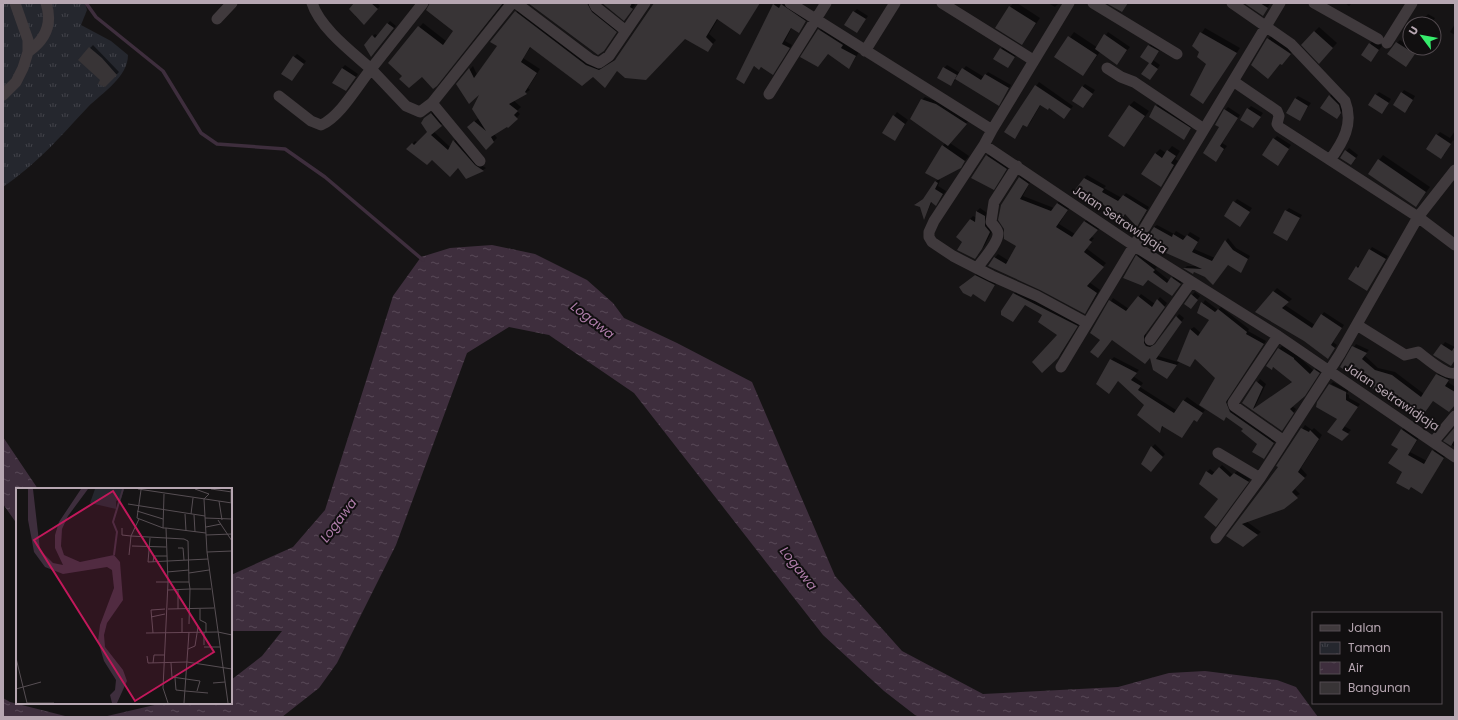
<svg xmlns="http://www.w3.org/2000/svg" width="1458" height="720" viewBox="0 0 1458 720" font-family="Poppins,sans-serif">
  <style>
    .park { fill: url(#park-tufts) }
    .water { fill: url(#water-ripples) }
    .shadow { fill: #0007 }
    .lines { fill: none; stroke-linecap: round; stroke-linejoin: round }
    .stream { stroke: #3e2e3d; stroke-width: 3.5 }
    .building { fill: #383436 }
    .minor { stroke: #403a3d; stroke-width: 11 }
    .labels { text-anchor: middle; stroke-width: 4; stroke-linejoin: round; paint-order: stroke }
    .street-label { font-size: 12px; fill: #b6a6b1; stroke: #110f10 }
    .water-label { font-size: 13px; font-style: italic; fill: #b07eab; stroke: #110f10 }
    .inset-river { fill: none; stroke: #3e2e3d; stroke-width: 2 }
    .inset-road { fill: none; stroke: #564e53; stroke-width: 1 }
    .view { fill: #c2185b; fill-opacity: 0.15; stroke: #c2185b; stroke-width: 2 }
    .inset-edge { fill: none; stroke: #b6a6b1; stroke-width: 2 }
  </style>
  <defs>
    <pattern id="park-tufts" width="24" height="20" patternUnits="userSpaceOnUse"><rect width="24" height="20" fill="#25272e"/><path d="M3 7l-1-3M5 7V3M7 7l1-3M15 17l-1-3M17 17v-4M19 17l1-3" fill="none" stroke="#42434a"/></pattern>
    <pattern id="water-ripples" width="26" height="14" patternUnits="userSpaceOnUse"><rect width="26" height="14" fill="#3e2e3d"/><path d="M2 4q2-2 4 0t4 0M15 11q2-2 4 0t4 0" fill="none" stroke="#584957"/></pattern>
  </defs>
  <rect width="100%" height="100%" fill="#161415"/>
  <path class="park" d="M 3,3 L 85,3 L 87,10 L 81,25 L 111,41 L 128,55 C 128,77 102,93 88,107 C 59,138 38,163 3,187 Z"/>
  <path class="water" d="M 492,245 L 535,254 L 587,280 L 613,303 L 624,318 L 677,343 L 752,382 L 835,576 L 902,651 L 983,694 L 1118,687 L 1169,673 L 1205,671 L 1277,680 L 1296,687 L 1318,717 L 919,717 L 915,715 L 884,691 L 823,635 L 634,393 L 549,335 L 509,327 L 467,353 L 396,545 L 337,663 L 319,688 L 282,717 L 103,717 L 163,703 L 231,703 L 231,680 L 262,656 L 282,631 L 231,631 L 231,575 L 293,547 L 325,510 L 393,296 L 421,257 L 450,248 Z
    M 3,437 L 38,489 L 17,489 L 17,524 L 3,504 Z
    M 3,698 L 10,702 L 69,717 L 3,717 Z"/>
  <path class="shadow" d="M 356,3 L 377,3 L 380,6 L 364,24 L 355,16 L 357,14 Z
    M 432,3 L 504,3 L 440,81 L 422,75 L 404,76 L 389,63 L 423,23 L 446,41 L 454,31 Z
    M 529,3 L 591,3 L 619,29 L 607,46 Z
    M 604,3 L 633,3 L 635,5 L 624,19 Z
    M 654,3 L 760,3 L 740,34 L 718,19 L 709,34 L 716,40 L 708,50 L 685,37 L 618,70 L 593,76 L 531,47 L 523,58 L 540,69 L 528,88 L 530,90 L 513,100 L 521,107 L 517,111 L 520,114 L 508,127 L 507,126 L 494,134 L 497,138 L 486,149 L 471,124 L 479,118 L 483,92 L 457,84 L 473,66 L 477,75 L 498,46 L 519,8 L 589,62 L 604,67 L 617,58 Z
    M 775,3 L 782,5 L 786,3 L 808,18 L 799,32 L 792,27 L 785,41 L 792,45 L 776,70 L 761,67 L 759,69 L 754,66 L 743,83 Z
    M 1013,3 L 1017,3 L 1040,18 L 1022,44 L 997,28 Z
    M 1048,3 L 1059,3 L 1055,7 Z
    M 1246,3 L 1268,3 L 1270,4 L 1265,11 Z
    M 1345,3 L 1352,3 L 1349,6 Z
    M 857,9 L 868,16 L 857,31 L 854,12 Z
    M 1428,14 L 1435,18 L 1431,24 L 1420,24 Z
    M 390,21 L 396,26 L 374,53 L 373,36 L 375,34 L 378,36 Z
    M 1455,24 L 1455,35 L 1450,32 Z
    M 823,26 L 859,52 L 849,68 L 828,53 L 802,57 Z
    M 1319,27 L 1337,43 L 1324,57 L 1314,32 Z
    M 1205,28 L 1240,48 L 1203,103 L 1208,63 L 1200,52 L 1193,46 Z
    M 1074,32 L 1098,48 L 1108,32 L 1130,47 L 1117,63 L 1100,52 L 1083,75 L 1056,57 Z
    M 1271,35 L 1293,51 L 1285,61 L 1280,63 L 1252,65 Z
    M 1373,40 L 1382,46 L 1371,61 L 1362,55 Z
    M 1400,40 L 1417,51 L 1409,62 L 1397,43 Z
    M 1152,42 L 1161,48 L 1153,60 L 1160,65 L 1150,79 L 1150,62 L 1142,57 Z
    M 93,45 L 119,72 L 105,86 L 102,79 L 79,60 Z
    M 1004,45 L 1017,54 L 1008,67 L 995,59 Z
    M 297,54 L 306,61 L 292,80 L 294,57 Z
    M 345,65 L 358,74 L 346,90 L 342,68 Z
    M 947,65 L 960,73 L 966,66 L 984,77 L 988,72 L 1011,85 L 1001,101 L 956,79 L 951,85 L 944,68 Z
    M 1039,82 L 1073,106 L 1067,114 L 1041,104 L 1030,123 L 1027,126 L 1024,124 L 1015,137 L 1005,131 Z
    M 1085,84 L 1095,90 L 1086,104 L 1082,87 Z
    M 1404,90 L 1415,96 L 1408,109 L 1402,93 Z
    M 1333,92 L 1343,109 L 1340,115 L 1322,108 Z
    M 1379,92 L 1391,99 L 1385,109 L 1376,95 Z
    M 1298,96 L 1311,103 L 1299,119 L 1295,99 Z
    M 925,97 L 939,102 L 969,120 L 950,143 L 969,156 L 960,167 L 943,146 L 945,143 L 922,100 Z
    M 1134,101 L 1149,111 L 1124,146 L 1129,106 Z
    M 1159,102 L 1193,125 L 1184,139 L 1151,117 Z
    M 1251,106 L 1263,113 L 1253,127 L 1248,109 Z
    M 1228,107 L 1240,115 L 1222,143 L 1227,146 L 1216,160 L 1221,127 L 1225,110 Z
    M 434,111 L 444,122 L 433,131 L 450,147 L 457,138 L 477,163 L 486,168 L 483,170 L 466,178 L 458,167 L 408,149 L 415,141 L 418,143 L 428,132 L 425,118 Z
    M 897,112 L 908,120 L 895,140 L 883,133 Z
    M 1455,131 L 1455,142 L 1453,140 L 1444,155 L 1437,135 L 1440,132 L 1450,138 Z
    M 1277,136 L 1291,145 L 1278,164 L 1274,139 Z
    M 1172,146 L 1180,151 L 1175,159 L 1178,161 L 1161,186 L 1156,153 L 1160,149 L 1166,153 Z
    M 1349,148 L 1358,155 L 1354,161 L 1346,151 Z
    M 991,151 L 1011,164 L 993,189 L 972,177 Z
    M 1383,155 L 1430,187 L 1416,206 L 1369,174 Z
    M 1022,174 L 1031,180 L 1023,196 L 1054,208 L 1060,200 L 1070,207 L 1059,224 L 1075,234 L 1088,218 L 1101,227 L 1091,237 L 1094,238 L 1086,248 L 1106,263 L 1089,282 L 1100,290 L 1085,313 L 1041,289 L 989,265 L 998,254 L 1009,261 L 1018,246 L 1019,177 Z
    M 1087,175 L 1106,186 L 1104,188 L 1122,198 L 1126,193 L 1149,207 L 1140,223 L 1137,226 L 1126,214 L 1122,218 L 1097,198 L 1095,200 L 1084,178 Z
    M 938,179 L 940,180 L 938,186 L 946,191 L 939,201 L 932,202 L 924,218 L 921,207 L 915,204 L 925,198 Z
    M 1237,199 L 1252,208 L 1240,225 L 1225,216 Z
    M 980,208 L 987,213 L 993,229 L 985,245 L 978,255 L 963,241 L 970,219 L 973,216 L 977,218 L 977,211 Z
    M 1289,208 L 1302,215 L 1287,239 L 1286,211 Z
    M 1157,225 L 1174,234 L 1176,231 L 1186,237 L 1190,232 L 1200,238 L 1194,249 L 1215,258 L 1228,238 L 1236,248 L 1250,256 L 1240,272 L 1228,264 L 1213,284 L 1206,276 L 1195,271 L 1193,273 L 1185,268 L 1187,266 L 1198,266 L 1154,227 Z
    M 1372,247 L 1388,256 L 1369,287 L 1356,267 L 1360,265 Z
    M 1140,253 L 1157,267 L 1155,269 L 1170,281 L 1175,275 L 1183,280 L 1172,295 L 1137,256 Z
    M 978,273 L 997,282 L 987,298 L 963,284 Z
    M 1277,288 L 1292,299 L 1285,305 L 1315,325 L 1324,312 L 1344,325 L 1333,342 L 1337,345 L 1328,358 L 1304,340 L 1256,311 Z
    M 1017,291 L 1080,323 L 1061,354 L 1042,372 L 1058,334 L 1044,315 L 1026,304 L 1014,294 Z
    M 1195,292 L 1200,296 L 1194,304 L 1192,295 Z
    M 1141,294 L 1155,304 L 1160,297 L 1167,303 L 1146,333 L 1146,340 L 1152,345 L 1158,342 L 1179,314 L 1184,318 L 1158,356 L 1178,362 L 1191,329 L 1194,327 L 1201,333 L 1210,320 L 1198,312 L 1205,300 L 1218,310 L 1221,307 L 1249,329 L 1248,331 L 1266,341 L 1228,399 L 1233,409 L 1276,440 L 1264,458 L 1259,444 L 1244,429 L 1226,416 L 1216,378 L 1196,358 L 1190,366 L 1180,361 L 1167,378 L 1150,357 L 1113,339 L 1101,340 L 1091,333 L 1113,298 L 1129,309 Z
    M 1445,342 L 1455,347 L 1455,360 L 1451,365 L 1435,355 Z
    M 1356,344 L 1369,350 L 1364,355 L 1378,368 L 1395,372 L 1424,394 L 1440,372 L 1451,377 L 1448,382 L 1455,387 L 1455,404 L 1433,400 L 1424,414 L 1341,367 Z
    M 1282,346 L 1297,355 L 1314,371 L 1318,367 L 1322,370 L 1307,392 L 1292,406 L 1296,409 L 1282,430 L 1243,403 L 1260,379 L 1266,384 L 1254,409 L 1293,381 L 1274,367 L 1272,369 L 1279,349 Z
    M 1114,357 L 1139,370 L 1133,376 L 1143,383 L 1140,387 L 1176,410 L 1187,397 L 1205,410 L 1199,418 L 1194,419 L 1182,437 L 1164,425 L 1160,432 L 1146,405 L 1111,360 Z
    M 1333,382 L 1348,390 L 1348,393 L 1331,384 Z
    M 1329,385 L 1349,395 L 1349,398 L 1360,404 L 1344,426 L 1351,430 L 1342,439 L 1339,419 Z
    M 1305,425 L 1312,430 L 1314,428 L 1322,435 L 1301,468 L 1307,475 L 1295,489 L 1300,494 L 1246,521 L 1261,532 L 1243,545 L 1228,536 L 1279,467 Z
    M 1405,426 L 1420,436 L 1410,452 L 1427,461 L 1436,448 L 1446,455 L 1422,492 L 1404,472 L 1399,449 L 1393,444 Z
    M 1455,428 L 1455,447 L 1445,440 Z
    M 1155,444 L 1165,454 L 1154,468 L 1152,447 Z
    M 1222,465 L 1233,475 L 1237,471 L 1250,479 L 1218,523 L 1220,498 L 1207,472 L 1210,469 L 1215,473 Z"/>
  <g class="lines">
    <path class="stream" d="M 86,3 L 96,17 L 163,71 L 201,133 L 217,144 L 285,149 L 325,177 L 423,260"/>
  </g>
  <path class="building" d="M 354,3 L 371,3 L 378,9 L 364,25 L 349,9 Z
    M 430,3 L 503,3 L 437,86 L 433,89 L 422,77 L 409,88 L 399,79 L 402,76 L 388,63 L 418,26 L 443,45 L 453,31 L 426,10 Z
    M 528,3 L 587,3 L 592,12 L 617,32 L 604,51 L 598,55 Z
    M 602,3 L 632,3 L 630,7 L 633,9 L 624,21 Z
    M 654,3 L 760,3 L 740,35 L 717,19 L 706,37 L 713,44 L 708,52 L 685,39 L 646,80 L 625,78 L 617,71 L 605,88 L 593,77 L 582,86 L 530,47 L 521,62 L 537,73 L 525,92 L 527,94 L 509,104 L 518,111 L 514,115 L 518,119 L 508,128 L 507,127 L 491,137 L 494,142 L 486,150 L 467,127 L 474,121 L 486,131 L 472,109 L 479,95 L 469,104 L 456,84 L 469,68 L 474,78 L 497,46 L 490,42 L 515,11 L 586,65 L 599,70 L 615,60 Z
    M 1106,3 L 1128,3 L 1122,12 Z
    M 1244,3 L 1260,3 L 1268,8 L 1263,16 Z
    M 773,4 L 779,8 L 781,4 L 806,21 L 799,33 L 791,28 L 782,44 L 790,48 L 773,75 L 761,67 L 759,70 L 754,66 L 744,84 L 736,79 Z
    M 1009,6 L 1036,23 L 1022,45 L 995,28 Z
    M 853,11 L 866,19 L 857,33 L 844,25 Z
    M 387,23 L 394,28 L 371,57 L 364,45 L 372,35 L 375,38 Z
    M 818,29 L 843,45 L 841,48 L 856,56 L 849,69 L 828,54 L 818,67 L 800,57 Z
    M 1314,31 L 1333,48 L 1319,64 L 1301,45 Z
    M 1200,32 L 1237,53 L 1203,104 L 1190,95 L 1206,64 L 1197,57 L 1199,52 L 1192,46 Z
    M 1104,34 L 1127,50 L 1117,65 L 1095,49 Z
    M 1068,36 L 1097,55 L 1083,76 L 1054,57 Z
    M 1267,38 L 1291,54 L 1282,65 L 1280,64 L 1268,79 L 1251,65 Z
    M 1396,42 L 1415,54 L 1406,67 L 1387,54 Z
    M 1369,43 L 1379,50 L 1371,62 L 1361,55 Z
    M 1148,45 L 1159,51 L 1151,64 L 1158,69 L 1150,80 L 1141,74 L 1149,63 L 1140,57 Z
    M 89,47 L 102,58 L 117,75 L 105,87 L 98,84 L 100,80 L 78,60 Z
    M 1000,48 L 1015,57 L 1008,68 L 993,59 Z
    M 293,56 L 304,64 L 292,81 L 281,74 Z
    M 943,67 L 957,75 L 951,86 L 937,78 Z
    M 342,68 L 356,77 L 346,91 L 332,83 Z
    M 962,68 L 981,80 L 985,74 L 1009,88 L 999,106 L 955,79 Z
    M 1035,85 L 1071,109 L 1064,119 L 1049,108 L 1048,110 L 1040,105 L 1027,127 L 1023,125 L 1015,139 L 1004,132 Z
    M 1082,86 L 1093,94 L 1083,108 L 1072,101 Z
    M 1401,92 L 1413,100 L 1405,113 L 1393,105 Z
    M 1375,94 L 1389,103 L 1382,114 L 1368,105 Z
    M 1329,95 L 1339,105 L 1341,113 L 1337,119 L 1320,108 Z
    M 1295,98 L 1308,106 L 1300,121 L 1286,113 Z
    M 921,99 L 936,104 L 967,124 L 948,146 L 910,119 Z
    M 1129,105 L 1145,116 L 1124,147 L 1108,136 Z
    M 1155,105 L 1191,128 L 1184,140 L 1149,117 Z
    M 1247,108 L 1261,117 L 1253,128 L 1240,120 Z
    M 1224,109 L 1238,118 L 1220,146 L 1224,149 L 1216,162 L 1203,153 L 1219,127 L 1215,125 Z
    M 431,113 L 442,126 L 431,135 L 448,150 L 453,140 L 475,165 L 484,171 L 466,179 L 458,168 L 450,177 L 432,160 L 427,165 L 406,149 L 412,143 L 414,145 L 427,132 L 421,123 L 424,118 Z
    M 893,115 L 905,124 L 895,141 L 882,133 Z
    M 1436,134 L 1451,144 L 1441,159 L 1426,149 Z
    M 1273,138 L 1289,149 L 1278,166 L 1262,155 Z
    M 942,145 L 965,161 L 961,168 L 938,180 L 925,173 Z
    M 1167,150 L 1176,156 L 1171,163 L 1174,165 L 1161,187 L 1141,174 L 1155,153 L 1162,158 Z
    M 1345,150 L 1356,158 L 1351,165 L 1340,158 Z
    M 986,155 L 1007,169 L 994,190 L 971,178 Z
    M 1378,159 L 1426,192 L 1416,207 L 1368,174 Z
    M 1019,177 L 1029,184 L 1020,199 L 1051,211 L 1057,203 L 1068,210 L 1056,227 L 1072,237 L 1084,221 L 1098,230 L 1089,240 L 1092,242 L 1084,252 L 1104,267 L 1087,286 L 1097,293 L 1085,314 L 1040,290 L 988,266 L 994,257 L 1006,264 L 1016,246 L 1004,239 L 1004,229 L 998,220 L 1001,205 Z
    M 1084,178 L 1104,189 L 1102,192 L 1118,201 L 1123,195 L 1147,210 L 1137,227 L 1125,214 L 1122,219 L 1096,199 L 1093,204 L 1074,191 Z
    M 935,181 L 938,183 L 935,189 L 943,194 L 936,206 L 931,202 L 924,220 L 920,207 L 914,205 L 923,199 Z
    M 1233,201 L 1250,212 L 1240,227 L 1224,216 Z
    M 1285,210 L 1300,218 L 1287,241 L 1273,233 Z
    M 976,211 L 985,216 L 985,226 L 990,232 L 982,249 L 975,259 L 957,250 L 962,242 L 956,237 L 970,219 L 975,222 Z
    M 1154,227 L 1172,237 L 1173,234 L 1183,240 L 1187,235 L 1198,242 L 1192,252 L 1212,261 L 1225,240 L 1233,250 L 1248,259 L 1241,273 L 1228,265 L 1213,285 L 1205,277 L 1194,272 L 1193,274 L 1183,268 L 1202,269 L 1166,253 L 1145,240 Z
    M 1369,249 L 1386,259 L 1367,291 L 1348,279 L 1356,266 L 1358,268 Z
    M 1136,255 L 1155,270 L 1153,272 L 1167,283 L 1171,277 L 1181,284 L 1172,296 L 1148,280 L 1143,286 L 1123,278 Z
    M 975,275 L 995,285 L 985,302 L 973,294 L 971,297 L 963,293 L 959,287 Z
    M 1273,291 L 1289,302 L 1282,308 L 1312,328 L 1321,314 L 1342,328 L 1331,345 L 1335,348 L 1328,359 L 1304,341 L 1255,312 Z
    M 1013,293 L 1078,326 L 1058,358 L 1042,373 L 1032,362 L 1057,335 L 1038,322 L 1042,315 L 1025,305 L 1013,322 L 1001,315 L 1001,311 Z
    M 1191,294 L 1198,300 L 1191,309 L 1184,304 Z
    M 1138,296 L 1152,307 L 1157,299 L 1165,307 L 1144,336 L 1144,343 L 1146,346 L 1150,347 L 1155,344 L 1176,316 L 1182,322 L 1156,359 L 1177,365 L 1167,379 L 1153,370 L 1150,358 L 1145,364 L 1112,340 L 1098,358 L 1090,352 L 1100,340 L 1090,333 L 1109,300 L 1126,311 Z
    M 1201,302 L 1215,312 L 1218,309 L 1247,332 L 1246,334 L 1264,344 L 1226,402 L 1230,412 L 1274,443 L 1264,459 L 1252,452 L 1257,444 L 1241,431 L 1243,429 L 1226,417 L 1224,421 L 1199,405 L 1215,378 L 1195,359 L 1190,367 L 1177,361 L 1190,329 L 1198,336 L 1209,320 L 1197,313 Z
    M 1441,344 L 1452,351 L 1455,346 L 1455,360 L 1451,366 L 1433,355 Z
    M 1352,346 L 1367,353 L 1362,359 L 1375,370 L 1392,375 L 1421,397 L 1436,374 L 1449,380 L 1445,386 L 1455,392 L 1455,405 L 1449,412 L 1433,401 L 1421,418 L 1379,391 L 1378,392 L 1340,367 Z
    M 1278,348 L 1294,358 L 1294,359 L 1310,374 L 1314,369 L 1320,373 L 1305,396 L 1290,409 L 1294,413 L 1282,431 L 1242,403 L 1256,381 L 1263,387 L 1253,409 L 1292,382 L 1273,367 L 1272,370 L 1266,366 Z
    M 1110,359 L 1137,373 L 1131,380 L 1141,386 L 1138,390 L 1174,413 L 1183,400 L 1203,413 L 1197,422 L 1194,420 L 1182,438 L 1162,426 L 1160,433 L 1137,415 L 1144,405 L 1118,381 L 1109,394 L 1096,384 Z
    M 1329,384 L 1346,392 L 1346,400 L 1358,407 L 1342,430 L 1349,434 L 1342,441 L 1327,432 L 1337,419 L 1316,407 L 1317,402 Z
    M 1455,427 L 1455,439 L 1451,446 L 1443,441 Z
    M 1301,428 L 1309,432 L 1310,430 L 1319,439 L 1298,472 L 1305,478 L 1292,492 L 1298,498 L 1284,509 L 1242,524 L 1258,535 L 1243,547 L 1226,536 L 1278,467 L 1276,466 Z
    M 1401,429 L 1417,440 L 1408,455 L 1424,464 L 1432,450 L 1444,458 L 1422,494 L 1411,487 L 1409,490 L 1396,483 L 1402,472 L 1388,463 L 1398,449 L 1391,445 Z
    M 1151,446 L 1163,457 L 1151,472 L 1141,464 Z
    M 1219,467 L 1230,477 L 1234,473 L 1249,482 L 1216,527 L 1204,517 L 1218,499 L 1199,484 L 1206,471 L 1212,475 Z"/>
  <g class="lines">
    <path class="minor" d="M 312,3 C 320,28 352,52 371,69 L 423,3
      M 516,3 L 590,59 L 599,63 L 609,56 L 645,3
      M 594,3 L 596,7 L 626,31
      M 790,3 L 992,130 L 984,145 L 1133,245 L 1278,336 L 1455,457
      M 942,3 L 1033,60
      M 1093,3 L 1177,54
      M 1232,3 L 1291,44 L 1345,101 C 1354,124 1343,142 1330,160
      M 1314,3 L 1378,39
      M 217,19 L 232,3
      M 1387,43 L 1412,3
      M 865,51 L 895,3
      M 28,52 C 45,40 53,24 46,3
      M 1107,68 L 1121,77 L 1134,82 L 1204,129
      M 1233,81 L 1277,111 L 1279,116 L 1277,124 L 1279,127 L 1418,217 L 1455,245
      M 769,94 L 826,3
      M 3,95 L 16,82 L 23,68 L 28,52 L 28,40 L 15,3
      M 279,96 L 311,121 L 321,125 C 340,117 358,85 371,69 L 406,106 L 420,112 L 432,103 L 480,161
      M 432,103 L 512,3
      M 992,130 L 1069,3
      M 984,145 L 934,221 L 929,232 L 929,237 L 932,242 L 953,256 L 992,276 L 1037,296 L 1087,323
      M 977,268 C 982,261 999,242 998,233 C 997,228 993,225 991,222 L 994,202 L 1017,166
      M 1357,325 L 1405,355 L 1418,352 C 1426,358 1446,376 1455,373
      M 1278,336 L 1233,403 L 1234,406 L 1284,441
      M 1150,340 L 1191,282
      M 1061,367 L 1280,3
      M 1434,441 L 1455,416
      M 1218,453 L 1260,478 L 1340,354 L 1418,217 L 1455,170
      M 1216,538 L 1260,478"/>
  </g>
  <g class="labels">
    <g class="street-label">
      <text transform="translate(1120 220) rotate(34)" y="4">Jalan Setrawidjaja</text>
      <text transform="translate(1392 397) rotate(34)" y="4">Jalan Setrawidjaja</text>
    </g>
    <g class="water-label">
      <text transform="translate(593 320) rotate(38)" y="5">Logawa</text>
      <text transform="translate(338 520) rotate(-53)" y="5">Logawa</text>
      <text transform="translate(799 568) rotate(52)" y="5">Logawa</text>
    </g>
  </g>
  <g transform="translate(16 488)">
    <rect width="216" height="216" fill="#161415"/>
    <path d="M 79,1 L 108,1 L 105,11 L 100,13 L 100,21 L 74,15 Z" fill="#25272e"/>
    <path d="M 12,1 L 17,1 L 24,62 L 37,75 L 47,77 L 39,60 L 39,47 L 43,34 L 65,1 L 72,1 L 52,28 L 46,41 L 45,58 L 48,67 L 64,74 L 98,67 L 104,74 L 107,112 L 91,135 L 88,147 L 89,159 L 107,182 L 111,193 L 101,215 L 96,215 L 94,207 L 99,202 L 100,192 L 88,173 L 82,153 L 84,137 L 98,100 L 96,82 L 91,79 L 47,86 L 29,79 L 18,64 L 16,53 L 12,32 Z" fill="#3e2e3d"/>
    <path class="inset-river" d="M 98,67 L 101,44 L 97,34 L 107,1"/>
    <path class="inset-road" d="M 122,1 L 216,15M 179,1 L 193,6M 195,1 L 216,4M 125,2 L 121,30 L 147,40M 148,6 L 147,40 L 150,40 L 152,94 L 147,200 L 152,215M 193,6 L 188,11 L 191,64 L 212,215M 203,13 L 206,32M 215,14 L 215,1M 112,16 L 189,28M 121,23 L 147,31M 169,26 L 170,43M 175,26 L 177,10M 178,27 L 179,44M 189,30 L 216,31M 123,31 L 115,48 L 168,51 L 172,53 L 173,94 L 140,94M 202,32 L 216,53M 190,39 L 205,36M 106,40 L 106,47 L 115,48 L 113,67M 150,40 L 190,45M 190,47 L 216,46M 134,50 L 132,74 L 192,71M 116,58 L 150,59M 162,60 L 167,60 L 168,72M 191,64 L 216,63M 137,74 L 138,68 L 151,68M 151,84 L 173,82M 173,85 L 193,82M 173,94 L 174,101 L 195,101M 152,102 L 174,101 L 173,136M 152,121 L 198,120M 162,121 L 162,102M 184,121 L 184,132 L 190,135 L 190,144M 135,129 L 149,126M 166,130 L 166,144M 188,144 L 188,157M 130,145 L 202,144 L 216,147M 137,145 L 135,122 L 149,121M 188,159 L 204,159M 172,161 L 179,158 L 182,139M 131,168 L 132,175 L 171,174 L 216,181M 0,170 L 11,215M 137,175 L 138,167 L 148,167M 155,175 L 156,189 L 184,193 L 181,203M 159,190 L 160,202 L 169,203M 197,195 L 209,194M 0,201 L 25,194M 169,203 L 192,205M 11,215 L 38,215M 168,215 L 173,144"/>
    <path class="view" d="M 97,3 L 198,164 L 119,213 L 18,52 Z"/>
    <rect width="216" height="216" class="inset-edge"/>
  </g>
  <rect width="1458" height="720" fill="none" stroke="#b6a6b1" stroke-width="8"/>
  <rect x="1312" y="612" width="130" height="92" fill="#110f10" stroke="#534b50"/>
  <rect x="1320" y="625" width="20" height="6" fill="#403a3d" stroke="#534b50"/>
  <text x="1348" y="632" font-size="12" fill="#b6a6b1">Jalan</text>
  <rect x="1320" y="642" width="20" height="12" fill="url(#park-tufts)" stroke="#534b50"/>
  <text x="1348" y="652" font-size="12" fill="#b6a6b1">Taman</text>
  <rect x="1320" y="662" width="20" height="12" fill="url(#water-ripples)" stroke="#534b50"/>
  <text x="1348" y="672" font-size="12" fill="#b6a6b1">Air</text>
  <rect x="1320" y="682" width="20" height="12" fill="#383436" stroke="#534b50"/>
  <text x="1348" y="692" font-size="12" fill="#b6a6b1">Bangunan</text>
  <g transform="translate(1422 36) rotate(302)"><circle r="19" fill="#110f10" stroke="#534b50"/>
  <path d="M0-3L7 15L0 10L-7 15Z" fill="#36ec6c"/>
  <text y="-6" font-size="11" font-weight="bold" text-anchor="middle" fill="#b6a6b1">U</text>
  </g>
</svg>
